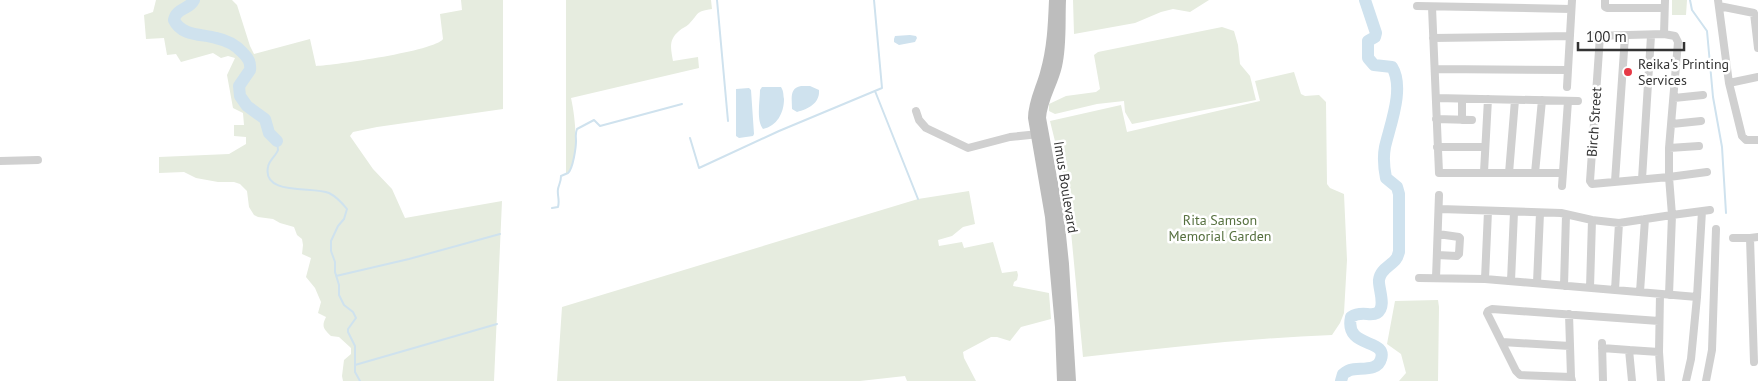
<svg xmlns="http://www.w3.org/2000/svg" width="1758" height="381" viewBox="0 0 1758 381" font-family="'PT Sans',sans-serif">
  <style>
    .green { fill: #e6ecdf }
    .water { fill: #cfe2ee }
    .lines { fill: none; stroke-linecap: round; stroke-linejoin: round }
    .stream { stroke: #cfe2ee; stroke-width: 2 }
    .river { stroke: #cfe2ee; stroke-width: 12 }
    .street { stroke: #d0d0d0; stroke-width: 8 }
    .secondary { stroke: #bdbdbd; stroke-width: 10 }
    .poi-dot { fill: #e63946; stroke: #fff; stroke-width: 2 }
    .labels { text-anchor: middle; stroke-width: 5; stroke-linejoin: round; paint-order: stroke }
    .poi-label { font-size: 14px; fill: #333; stroke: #fff; text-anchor: start }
    .street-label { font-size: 14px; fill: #333; stroke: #fff }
    .park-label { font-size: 14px; fill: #56703f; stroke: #fff }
  </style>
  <rect width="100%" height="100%" fill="#fff"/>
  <path class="green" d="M 156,0 L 232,0 L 237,5 L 250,46 L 254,54 L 310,39 L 316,66 C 335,65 435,51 443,39 L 440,14 L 462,10 L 461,0 L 503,0 L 503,109 L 377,127 L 353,132 L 350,136 L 373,169 L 392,189 L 405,218 L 502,201 L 494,381 L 343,381 L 342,376 L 344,360 L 351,354 L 351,348 L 339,337 L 331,336 C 324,329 321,327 326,317 L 318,313 L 321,302 L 315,288 L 306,277 L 311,258 L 302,254 L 303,245 L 302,239 L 297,235 L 294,227 L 280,223 L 273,219 L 258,217 L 254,215 L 249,207 L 247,191 L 240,184 L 234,182 L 218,182 L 196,178 L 184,172 L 159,173 L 159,157 L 229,154 L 246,144 L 246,137 L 234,136 L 234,125 L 244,125 L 243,113 L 233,108 L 227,75 L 235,58 L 228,56 L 221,58 L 213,53 L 181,62 L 176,54 L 167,55 L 164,38 L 146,39 L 144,15 L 153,12 Z
    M 566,0 L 711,0 L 712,9 C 694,12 700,13 689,24 C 686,27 682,28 679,31 C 668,40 671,49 673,61 L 698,57 L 699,68 L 571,98 C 575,115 581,163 566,174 Z
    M 1073,0 L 1209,0 L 1190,12 L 1173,9 L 1161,12 L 1135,23 L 1074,34 Z
    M 1672,0 L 1687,0 L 1686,15 L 1672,15 Z
    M 1222,27 L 1234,31 L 1238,45 L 1240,64 L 1250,76 L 1256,100 L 1132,124 L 1125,112 L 1124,101 L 1097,104 L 1055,114 L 1049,111 L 1049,104 L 1066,96 L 1096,92 L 1100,89 L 1094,55 L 1098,52 Z
    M 1294,72 L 1301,94 L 1305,96 L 1319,95 L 1326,102 L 1327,184 L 1330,188 L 1344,194 L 1347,260 L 1344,313 L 1340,323 L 1332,335 C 1249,338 1166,348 1083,357 L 1067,190 L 1050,121 L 1121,105 L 1127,132 L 1260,101 L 1255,81 Z
    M 969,191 L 975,224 L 963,227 L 952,236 L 938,240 L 939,246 L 962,242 L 964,248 L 993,242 L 1002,273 L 1017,271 L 1018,275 L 1017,280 L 1014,282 L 1013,286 L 1049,293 L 1051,319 L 1021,327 L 1010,341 L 997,337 L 991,337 L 963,352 L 964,358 L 976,381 L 907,381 L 905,376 L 860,381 L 557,381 L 562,307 L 918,199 Z
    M 1438,300 L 1439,307 L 1438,381 L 1399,381 L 1406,373 L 1401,354 L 1387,344 L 1395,301 Z"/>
  <path class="water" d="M 910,35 L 916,36 L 917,38 L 915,42 L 899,45 L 894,42 L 894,39 L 895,36 Z
    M 801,86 L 810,86 L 819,90 C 820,103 809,109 797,112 L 792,109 C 792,99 789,88 801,86 Z
    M 762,87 L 781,87 C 784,92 783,94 784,99 C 784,113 777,126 763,129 C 756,120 760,102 760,90 Z
    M 749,88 L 751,90 L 754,134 L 753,136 L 739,138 L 736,136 L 736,89 Z"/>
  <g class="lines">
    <path class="stream" d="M 717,0 L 728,121
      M 1690,0 L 1692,10 L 1707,31 L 1713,97 L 1722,147 L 1726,213
      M 875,91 L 918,199
      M 690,138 L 699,168 L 779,131 L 882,88 L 874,0
      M 277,141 L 278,150 C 276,156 269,160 268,167 C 262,196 313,186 329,193 C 335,196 343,204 347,209 L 344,219 L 338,226 L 331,241 L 331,251 L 335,262 L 335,272 L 339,285 L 339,295 L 344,305 L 353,312 L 356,318 L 348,329 L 348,332 L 355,346 L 355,372 L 360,381
      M 552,208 L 558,207 C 560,200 557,195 558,189 C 559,184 561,182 561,176 C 561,176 568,173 568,173 C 573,169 576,147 576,141 C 576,136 575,134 577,129 L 594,120 L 600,126 L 682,104
      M 336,276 L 409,259 L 500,234
      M 355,365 L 497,324"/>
    <path class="river" d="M 194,0 C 189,10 176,8 174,20 C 181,36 202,34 216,38 C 226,40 236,45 243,53 C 248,58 251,62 250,70 L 239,86 L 240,96 L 247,106 L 265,119 L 269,133 L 277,141
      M 1341,381 L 1343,374 C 1345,373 1347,371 1350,370 C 1359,367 1378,372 1381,359 C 1388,338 1344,349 1351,317 C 1362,310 1370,317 1377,313 C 1387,307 1378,288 1379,280 C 1380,269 1391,266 1396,259 C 1398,257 1398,254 1399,252 L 1399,194 L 1397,187 L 1386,178 C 1384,168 1383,157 1385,147 C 1390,125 1405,88 1392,67 L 1374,65 L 1368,58 L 1368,41 L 1375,37 L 1376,33 L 1365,0"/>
    <path class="street" d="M 1605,0 L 1605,7 L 1607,8 L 1664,8
      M 1718,0 L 1729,83 L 1742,136 L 1746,140 L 1758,140
      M 1417,6 L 1571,9
      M 1719,6 L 1754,13 L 1758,48
      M 1432,7 L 1439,173 L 1562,173
      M 1592,36 L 1664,34 L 1665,0
      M 1600,36 L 1590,181 L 1592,184 L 1669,177 L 1669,148 L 1678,42 L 1675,36 L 1664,34
      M 1433,38 L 1570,36
      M 1435,69 L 1568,70
      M 1729,83 L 1758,77
      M 1567,87 L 1572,0
      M 1436,98 L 1578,101
      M 1674,98 L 1703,95
      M 916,111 L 919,120 L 926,128 L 968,148 L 1010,137 L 1039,134
      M 1436,119 L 1472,120
      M 1462,120 L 1462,99
      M 1672,124 L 1701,121
      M 1437,147 L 1485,147
      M 1669,148 L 1699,146
      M 0,161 L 38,160
      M 1484,172 L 1488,99
      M 1509,173 L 1515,100
      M 1535,173 L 1542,100
      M 1642,179 L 1651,36
      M 1615,181 L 1625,36
      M 1562,186 L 1568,101
      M 1440,209 L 1561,213 L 1592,220 L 1619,223 L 1672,215 L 1669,177 L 1707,172
      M 1733,238 L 1750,238
      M 1437,255 L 1457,256 L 1459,254 L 1460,238 L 1459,237 L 1438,234
      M 1419,278 L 1485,279 L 1697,297 L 1702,211
      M 1436,278 L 1439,195
      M 1485,279 L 1488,211
      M 1511,281 L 1514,212
      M 1537,283 L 1540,213
      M 1564,286 L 1566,215
      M 1590,288 L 1592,220
      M 1615,290 L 1619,223
      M 1640,292 L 1645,219
      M 1660,294 L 1659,352 L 1661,381
      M 1669,295 L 1672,215 L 1710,210
      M 1569,314 L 1571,377
      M 1502,342 L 1570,346
      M 1602,343 L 1603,381
      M 1602,348 L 1629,350
      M 1754,362 L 1750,238 L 1758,237
      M 1572,381 L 1571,377 L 1520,375 L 1516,371 L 1487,313 L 1488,311 L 1492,309 L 1659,321
      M 1632,381 L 1629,350 L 1659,352
      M 1686,381 L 1691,359 L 1697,297
      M 1706,381 L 1712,350 L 1716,229"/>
    <path class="secondary" d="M 1054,0 C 1053,25 1052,49 1045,73 C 1041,88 1033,102 1033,118 L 1050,217 L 1060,327 L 1062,381
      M 1061,0 C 1060,22 1062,45 1057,66 C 1053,84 1042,99 1041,118 L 1059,216 L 1064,264 L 1071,381"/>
  </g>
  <circle class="poi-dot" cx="1628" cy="72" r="5"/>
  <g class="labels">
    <g class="poi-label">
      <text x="1638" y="69">Reika's Printing<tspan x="1638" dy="16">Services</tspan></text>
    </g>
    <g class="street-label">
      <text transform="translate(1594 122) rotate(-86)" y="5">Birch Street</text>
      <text transform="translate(1066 187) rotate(81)" y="5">Imus Boulevard</text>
    </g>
    <g class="park-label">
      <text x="1220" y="225">Rita Samson<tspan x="1220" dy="16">Memorial Garden</tspan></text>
    </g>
  </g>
  <path d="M1578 42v8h106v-8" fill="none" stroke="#333333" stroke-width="2.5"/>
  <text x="1586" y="42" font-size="15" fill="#333333" stroke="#ffffff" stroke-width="4" paint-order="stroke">100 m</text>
</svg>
